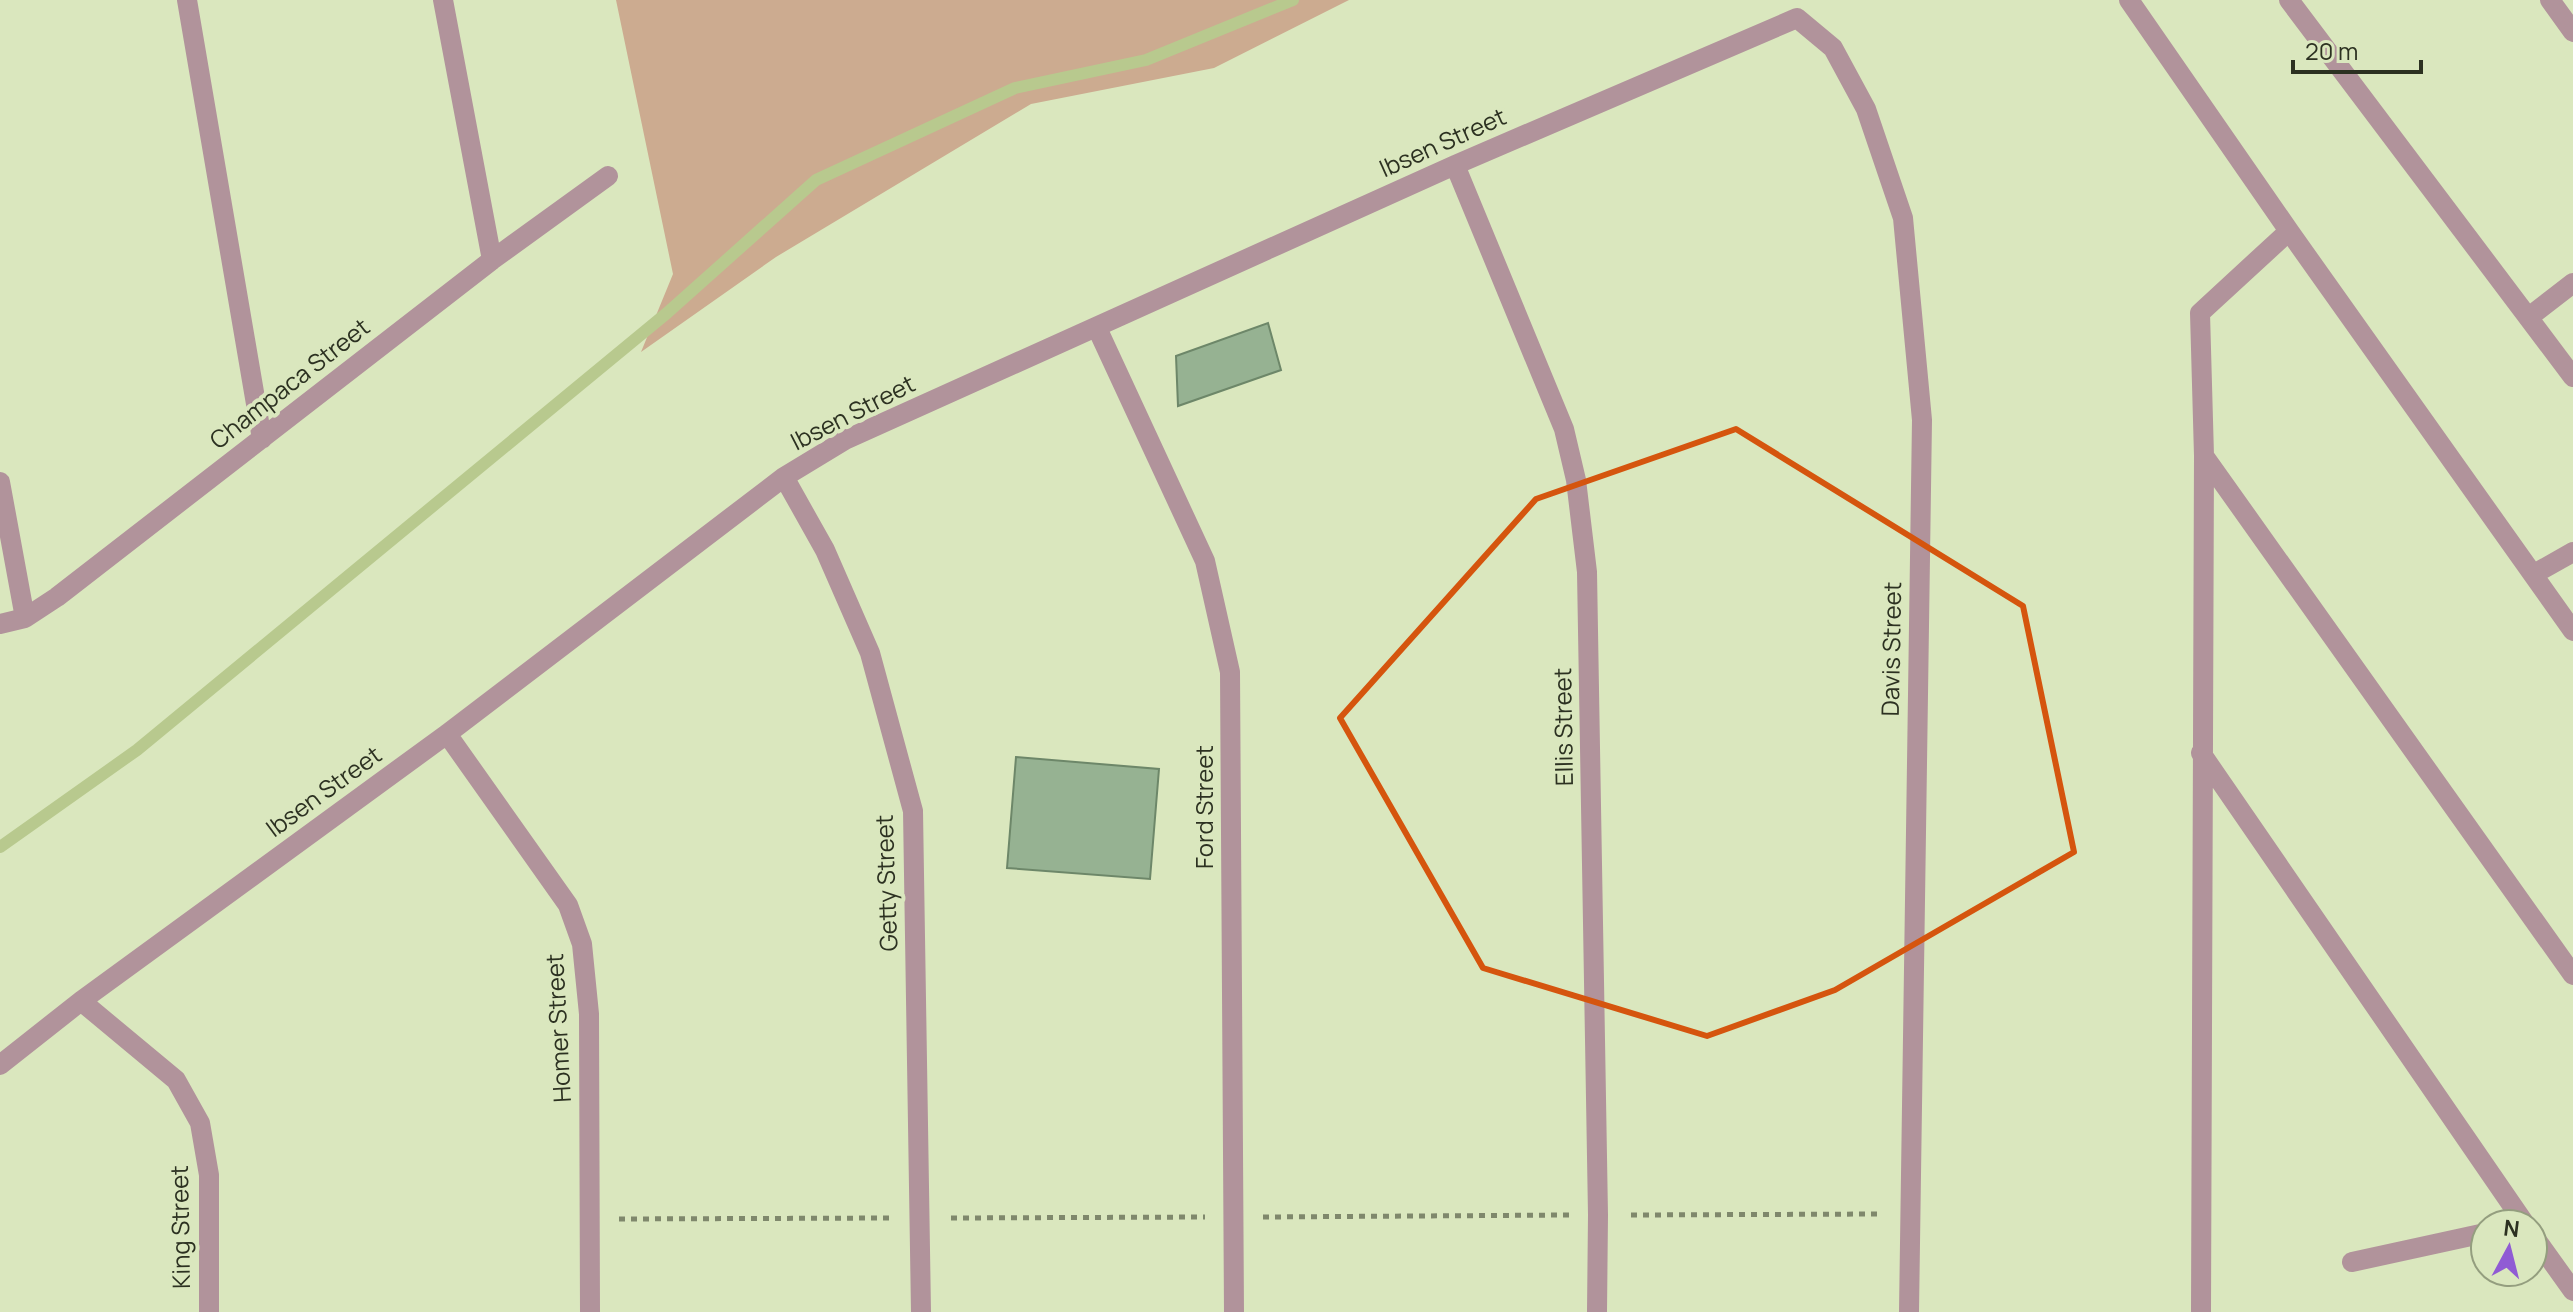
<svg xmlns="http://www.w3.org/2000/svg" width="2573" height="1312" viewBox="0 0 2573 1312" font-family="Manrope,sans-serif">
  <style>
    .green { fill: #ccab90 }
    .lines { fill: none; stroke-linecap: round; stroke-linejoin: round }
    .stream { stroke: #b8c98e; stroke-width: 12 }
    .building { fill: #96b292; stroke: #6d8769; stroke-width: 2 }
    .path { stroke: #7f886c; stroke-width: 5; stroke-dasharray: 6 6; stroke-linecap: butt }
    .street { stroke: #b1939b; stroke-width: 20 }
    .marked { fill: none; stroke: #d5550e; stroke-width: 6; stroke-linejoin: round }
    .labels { text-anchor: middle; stroke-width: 8; stroke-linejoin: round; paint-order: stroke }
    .street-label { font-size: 24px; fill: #2c3121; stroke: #dae7be }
  </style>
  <rect width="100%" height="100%" fill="#dae7be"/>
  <path class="green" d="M 616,0 L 1349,0 L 1214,68 L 1031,104 L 776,257 L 641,352 L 673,274 Z"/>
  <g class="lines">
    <path class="stream" d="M 0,847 L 137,750 L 667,313 L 816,180 L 1015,88 L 1146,60 L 1293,0"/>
  </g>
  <path class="building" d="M 1268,323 L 1281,370 L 1178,406 L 1176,356 Z
    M 1016,757 L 1159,769 L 1150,879 L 1007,868 Z"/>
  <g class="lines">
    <path class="path" d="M 1631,1215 L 1881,1214
      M 1263,1217 L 1569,1215
      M 951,1218 L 1205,1217
      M 619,1219 L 889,1218"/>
    <path class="street" d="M 187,0 L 262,439
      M 443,0 L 492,260
      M 2129,0 L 2289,231 L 2573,631
      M 2289,0 L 2573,377
      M 2550,0 L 2573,32
      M 1455,165 L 1564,429 L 1576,480 L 1587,572 L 1598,1215 L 1597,1312
      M 2529,317 L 2573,283
      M 1097,328 L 1205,561 L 1230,672 L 1234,1312
      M 2204,456 L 2573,975
      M 784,477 L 825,550 L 870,653 L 913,811 L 921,1312
      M 0,482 L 25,618
      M 2534,574 L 2573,552
      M 0,624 L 25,618 L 57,597 L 492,260 L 608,176
      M 447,734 L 568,905 L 582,944 L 589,1014 L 590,1312
      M 2201,753 L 2525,1224
      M 81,1001 L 176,1080 L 200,1123 L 209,1175 L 209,1312
      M 0,1065 L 81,1001 L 447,734 L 784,477 L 845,440 L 1455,165 L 1797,18 L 1833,48 L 1866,109 L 1903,218 L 1922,420 L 1909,1312
      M 2533,1235 L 2573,1291
      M 2352,1262 L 2485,1233
      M 2201,1312 L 2204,456 L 2200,313 L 2289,231"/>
  </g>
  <path class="marked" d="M 1736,429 L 2023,606 L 2074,852 L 1835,990 L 1707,1036 L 1483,968 L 1340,718 L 1536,499 Z"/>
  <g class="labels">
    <g class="street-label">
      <text transform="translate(1443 143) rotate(-24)" y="8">Ibsen Street</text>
      <text transform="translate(290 384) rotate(-38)" y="8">Champaca Street</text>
      <text transform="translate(853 413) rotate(-27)" y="8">Ibsen Street</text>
      <text transform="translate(1892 649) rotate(-89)" y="8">Davis Street</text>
      <text transform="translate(1564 727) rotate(-91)" y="8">Ellis Street</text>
      <text transform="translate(324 792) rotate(-36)" y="8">Ibsen Street</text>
      <text transform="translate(1205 807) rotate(-90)" y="8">Ford Street</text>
      <text transform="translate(887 883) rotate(-92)" y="8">Getty Street</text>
      <text transform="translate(559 1028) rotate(-93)" y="8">Homer Street</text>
      <text transform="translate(181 1227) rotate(-91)" y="8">King Street</text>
    </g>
  </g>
  <g transform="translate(2509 1248) rotate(7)"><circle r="38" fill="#dae7be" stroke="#949e7f" stroke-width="2"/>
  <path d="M0-6L14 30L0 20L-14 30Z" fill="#905bd4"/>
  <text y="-12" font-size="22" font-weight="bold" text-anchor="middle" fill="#2c3121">N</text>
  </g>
  <path d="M2293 60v12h128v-12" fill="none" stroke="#2c3121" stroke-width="4"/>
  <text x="2305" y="60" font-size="24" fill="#2c3121" stroke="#dae7be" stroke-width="6" paint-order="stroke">20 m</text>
</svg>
